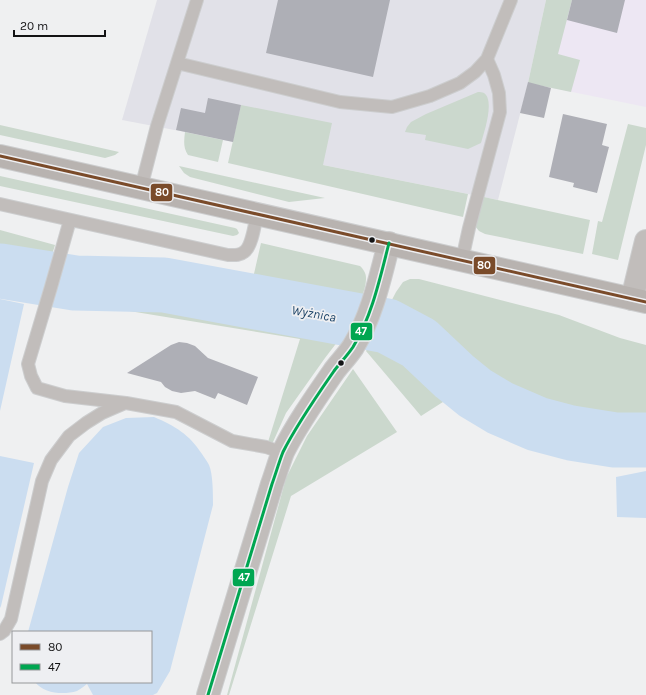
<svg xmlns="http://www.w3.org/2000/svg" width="646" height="695" viewBox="0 0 646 695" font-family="Karla,sans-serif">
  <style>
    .commercial { fill: #ede7f3 }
    .built { fill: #e1e1e8 }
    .green { fill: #cbd8cd }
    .water { fill: #cbddf0 }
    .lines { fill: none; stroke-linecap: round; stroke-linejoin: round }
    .river { stroke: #cbddf0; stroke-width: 55 }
    .building { fill: #aeafb6 }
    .lane-casing { stroke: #cccdce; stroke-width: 14 }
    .street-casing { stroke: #cccdce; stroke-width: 24 }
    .secondary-casing { stroke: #cccdce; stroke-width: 24 }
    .lane { stroke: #c1bdbb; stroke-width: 12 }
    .street { stroke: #c1bdbb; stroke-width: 22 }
    .secondary { stroke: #b8b3b0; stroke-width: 22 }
    .bus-1-casing { stroke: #eeeff2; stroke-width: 6 }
    .bus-2-casing { stroke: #eeeff2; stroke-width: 6 }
    .bus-1 { stroke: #7a4b2a; stroke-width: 3 }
    .bus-2 { stroke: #00a651; stroke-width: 3 }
    .bus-dot { fill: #131314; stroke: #eeeff2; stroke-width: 1.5 }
    .labels { text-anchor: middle; stroke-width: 3.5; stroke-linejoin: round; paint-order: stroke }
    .water-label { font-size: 13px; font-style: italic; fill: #1c4367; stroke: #eeeff2 }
    .line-badge { stroke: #eeeff2; stroke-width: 1.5 }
    .badge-label { font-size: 11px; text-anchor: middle; font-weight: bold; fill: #fff }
  </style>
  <rect width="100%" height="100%" fill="#eff0f1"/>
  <path class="commercial" d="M 546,0 L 646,0 L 646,107 L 528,83 Z"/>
  <path class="built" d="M 157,0 L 546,0 L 528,83 L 498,200 L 323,165 L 233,142 L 185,132 L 122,120 Z"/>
  <path class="green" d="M 546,0 L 572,0 L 558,54 L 580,60 L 571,92 L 528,83 Z
    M 478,92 C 480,92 482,92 484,93 C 495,100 484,133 481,143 L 468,149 L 425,140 L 426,135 L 405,132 L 407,127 L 411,122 L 426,114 Z
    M 241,105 L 332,123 L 323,165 L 468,194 L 463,217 L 228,163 Z
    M 628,124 L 646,128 L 646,145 L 618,260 L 592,254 L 598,221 L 602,222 Z
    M 0,125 L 119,152 L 115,155 L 105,158 L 0,135 Z
    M 185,132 L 223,140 L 218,162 L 188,155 C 183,148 184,140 185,132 Z
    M 179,166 L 325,198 L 289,202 L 190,177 L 184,173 Z
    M 0,176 L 235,228 L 237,229 L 239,233 L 237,235 L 233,236 L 0,186 Z
    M 484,197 L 590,220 L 583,254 L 485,234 L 479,231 L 475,226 Z
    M 0,230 L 55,245 L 46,274 L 0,267 Z
    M 261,243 L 360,266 C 362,268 363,269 364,271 C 371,281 358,305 354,316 L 166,282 L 75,280 L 63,278 L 66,263 L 158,261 L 253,278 Z
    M 410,279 L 419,279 L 559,315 L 620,338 L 646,345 L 646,436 L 615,437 L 573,430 L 537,421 L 502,406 L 478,391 L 421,339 L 382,319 L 396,292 L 403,282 Z
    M 61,285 L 165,288 L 306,314 L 351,324 L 325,358 L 286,413 L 273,442 L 268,442 L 300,339 L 56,299 Z
    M 379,331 L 419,354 L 457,393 L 421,416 L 366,351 Z
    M 353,369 L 397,432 L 291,496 L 229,695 L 227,695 L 286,478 L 307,436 Z"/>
  <path class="water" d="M 0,299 L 24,304 L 0,411 Z
    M 154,417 C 175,426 189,434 202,454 C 204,457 207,461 209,465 C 213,474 213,494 213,505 L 170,671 L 157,693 L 153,695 L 93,695 L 87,684 C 84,686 81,689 77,691 C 64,695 44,694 35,682 L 151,682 L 151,632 L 28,632 L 68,487 L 79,453 L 103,427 L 126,418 Z
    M 0,456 L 34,463 L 1,606 L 0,608 Z
    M 646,471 L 646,518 L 617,517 L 616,477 Z"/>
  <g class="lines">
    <path class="river" d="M 0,271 L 75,283 L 164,285 L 387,326 L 419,343 L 454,376 L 475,393 L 500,408 L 537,424 L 571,433 L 615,440 L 646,440"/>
  </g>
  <path class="building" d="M 278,0 L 390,0 L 373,77 L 266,53 Z
    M 572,0 L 625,0 L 617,33 L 567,20 Z
    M 528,82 L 551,88 L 544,118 L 520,113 Z
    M 208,98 L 241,105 L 233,142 L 176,130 L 181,108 L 205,113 Z
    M 563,114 L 607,124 L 602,145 L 609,147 L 597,193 L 573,187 L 574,183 L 549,177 Z
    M 179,342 L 187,343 L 195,346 L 208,358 L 258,377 L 247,405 L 218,393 L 215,399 L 195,391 L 181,393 L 172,391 L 165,387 L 161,382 L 127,373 L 171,345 Z"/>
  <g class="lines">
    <defs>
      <path id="lane" d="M 177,63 L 340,102 L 392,107 L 430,96 L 460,83 L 475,72 L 487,59
        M 141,188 L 157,126 L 197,0
        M 0,204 L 228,255 C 234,255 239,256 244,252 C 252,247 255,223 257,214
        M 70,220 L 51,287 L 28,364 L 31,376 L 37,388 L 65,396 L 126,403 L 176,412 L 232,441 L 266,447 L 283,453
        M 462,260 L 469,228 L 500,112 L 499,93 L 494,75 L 487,59 L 511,0
        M 0,634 L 4,631 L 11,619 L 42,481 L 51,460 L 69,436 L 86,423 L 102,413 L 125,403"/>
      <path id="street" d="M 632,299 L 646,241
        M 208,695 L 272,484 C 276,473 279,462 283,452 C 297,424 316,397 334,371 C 340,363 347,356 353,347 C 372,316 380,278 389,243"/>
      <path id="secondary" d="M 0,156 L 646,302"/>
    </defs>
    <use href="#lane" class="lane-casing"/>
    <use href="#street" class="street-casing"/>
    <use href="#secondary" class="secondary-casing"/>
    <use href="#lane" class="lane"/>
    <use href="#street" class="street"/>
    <use href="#secondary" class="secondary"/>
    <defs>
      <path id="bus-1" d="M 0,156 L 646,302"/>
      <path id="bus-2" d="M 208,695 L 272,484 C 276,473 279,462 283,452 C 297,424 316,397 334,371 C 340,363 347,356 353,347 C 372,316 380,278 389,243"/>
    </defs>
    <use href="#bus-1" class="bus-1-casing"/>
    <use href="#bus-2" class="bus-2-casing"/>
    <use href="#bus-1" class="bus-1"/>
    <use href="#bus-2" class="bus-2"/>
  </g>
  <g class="bus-dot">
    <circle cx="372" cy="240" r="3.5"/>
    <circle cx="341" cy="363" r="3.5"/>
  </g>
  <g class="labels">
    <g class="water-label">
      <text transform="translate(314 313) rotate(10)" y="5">Wyżnica</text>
    </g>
  </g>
  <g class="line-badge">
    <rect x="150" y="183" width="23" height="19" rx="4" fill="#7a4b2a"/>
    <rect x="473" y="256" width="23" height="19" rx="4" fill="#7a4b2a"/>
    <rect x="350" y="322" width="23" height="19" rx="4" fill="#00a651"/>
    <rect x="232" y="568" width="23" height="19" rx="4" fill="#00a651"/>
  </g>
  <g class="badge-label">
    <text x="162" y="196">80</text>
    <text x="484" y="269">80</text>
    <text x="361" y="335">47</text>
    <text x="244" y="581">47</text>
  </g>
  <rect x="12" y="631" width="140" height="52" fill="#eeeff2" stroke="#969799"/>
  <rect x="20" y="644" width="20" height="6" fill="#7a4b2a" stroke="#969799"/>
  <text x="48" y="651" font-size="12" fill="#131314">80</text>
  <rect x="20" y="664" width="20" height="6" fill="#00a651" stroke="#969799"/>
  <text x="48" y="671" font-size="12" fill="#131314">47</text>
  <path d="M14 30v6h91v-6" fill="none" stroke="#131314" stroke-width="2"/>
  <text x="20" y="30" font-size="12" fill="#131314" stroke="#eeeff2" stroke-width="3" paint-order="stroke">20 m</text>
</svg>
